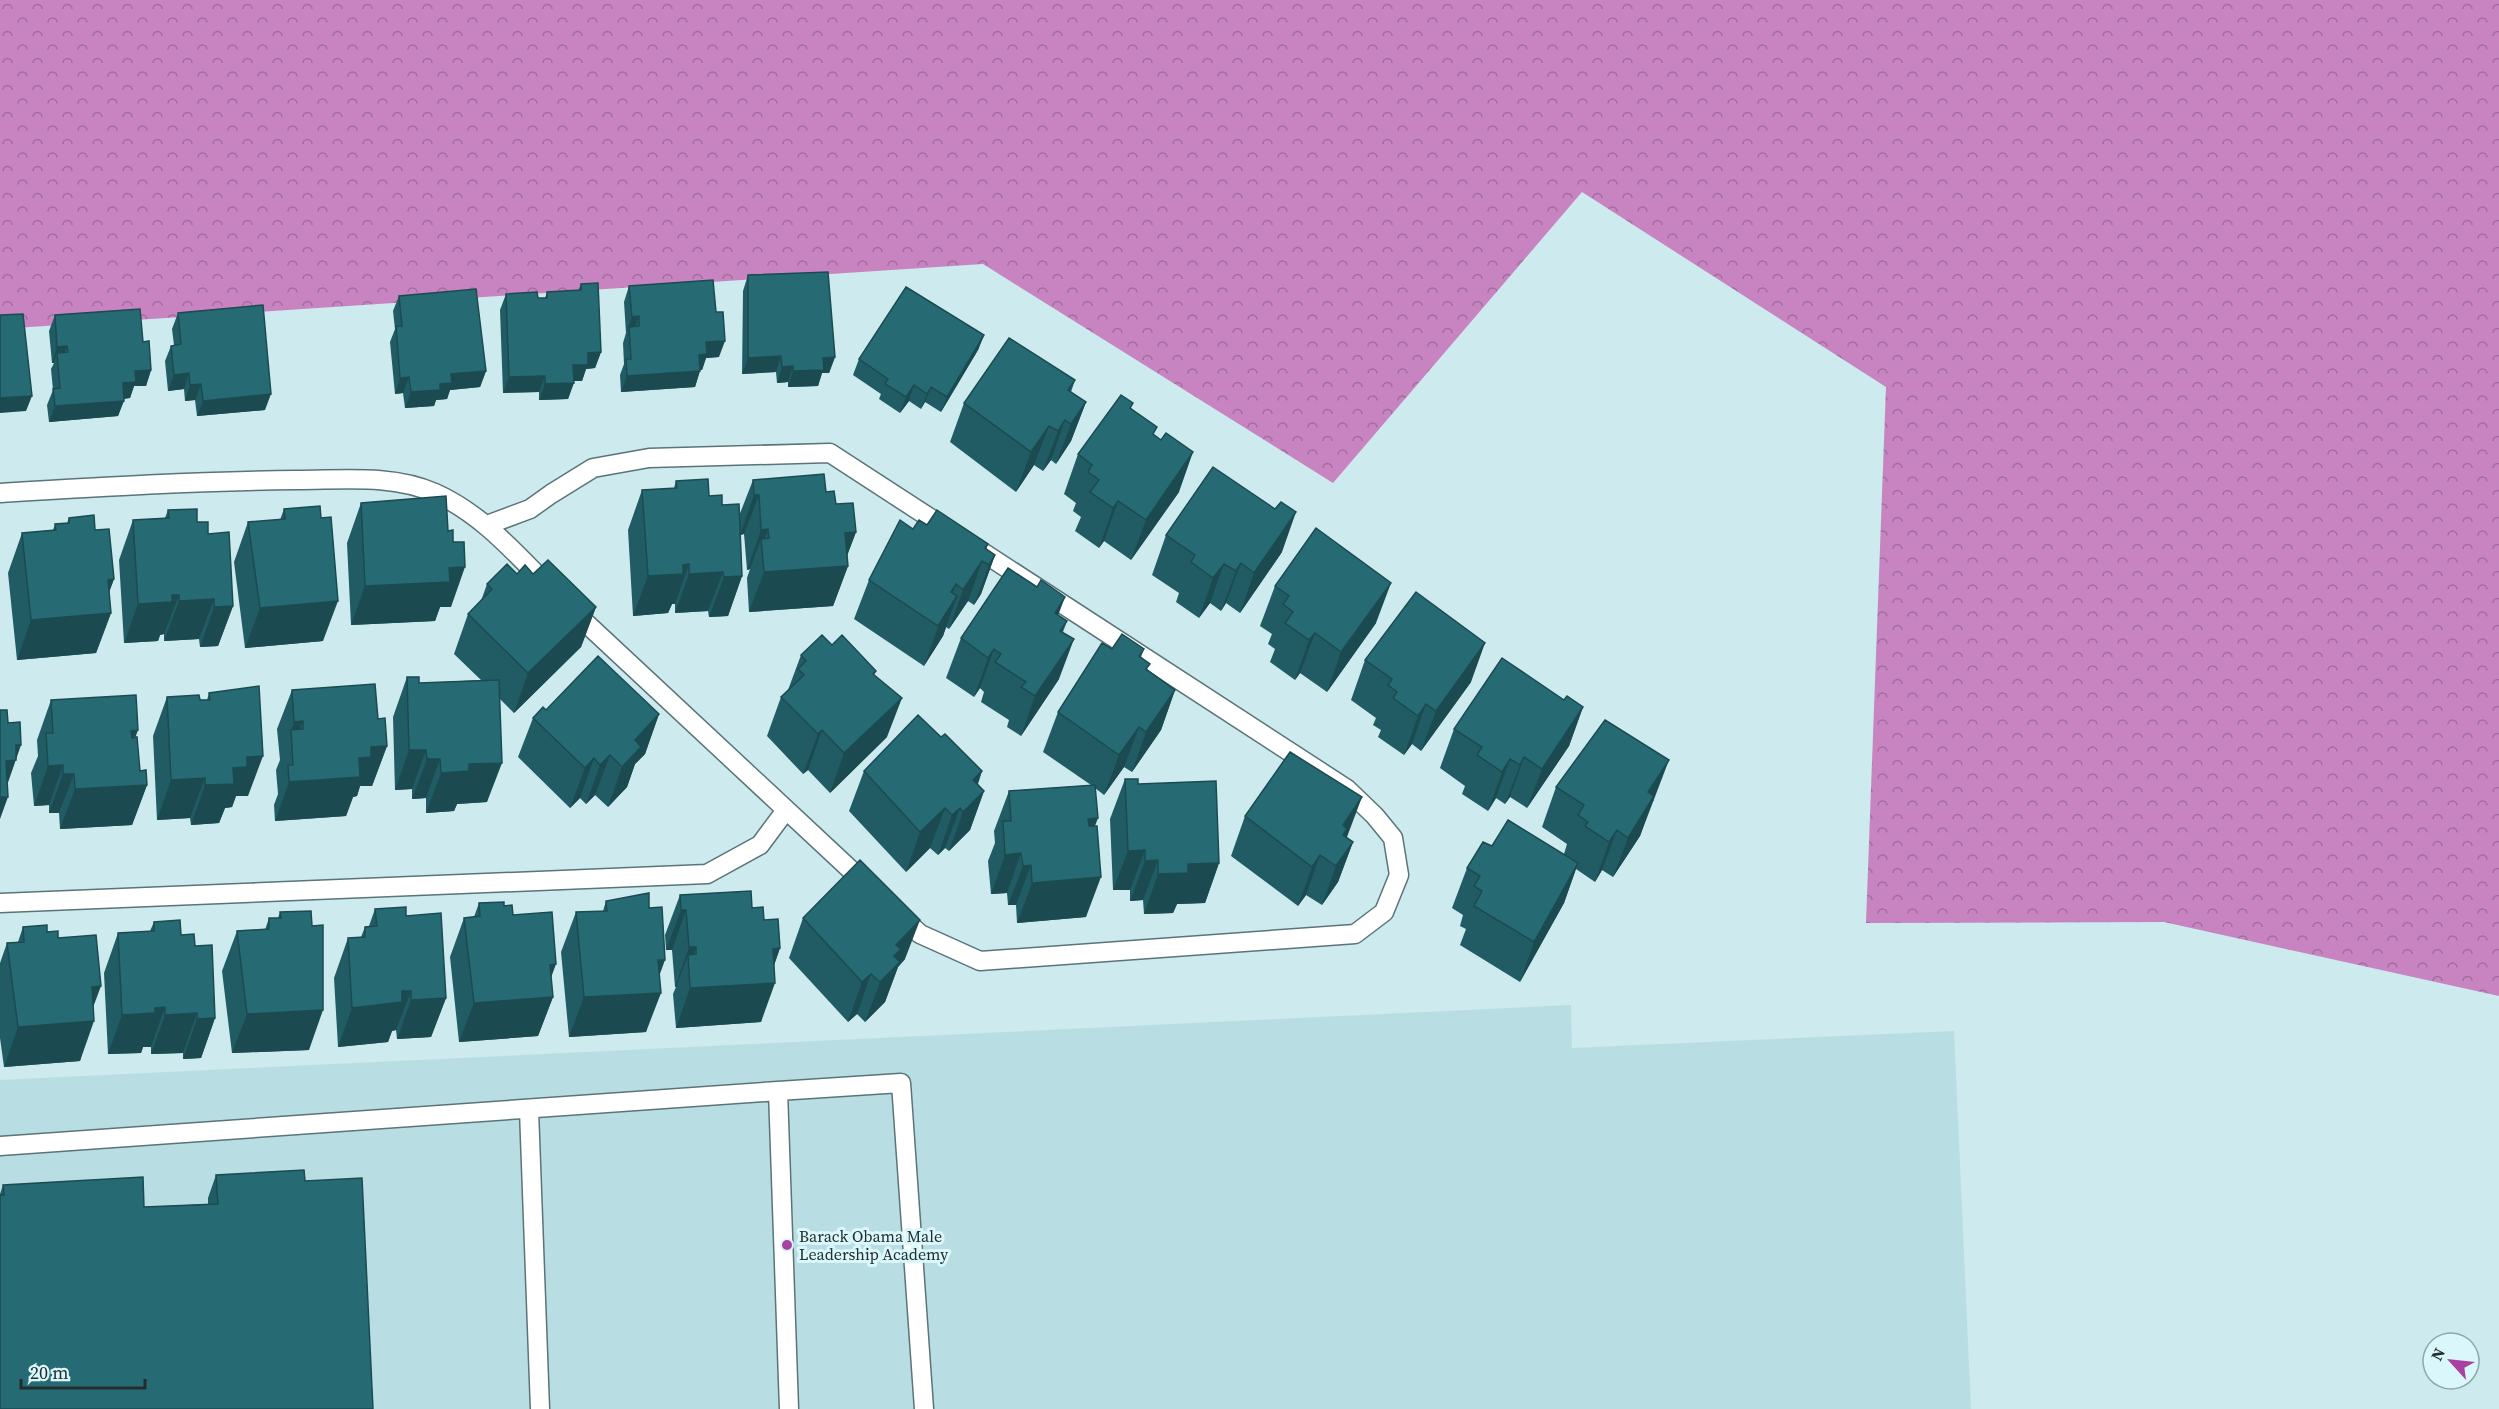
<svg xmlns="http://www.w3.org/2000/svg" width="2499" height="1409" viewBox="0 0 2499 1409" font-family="'Source Serif 4',serif">
  <style>
    .built { fill: #b8dee3 }
    .forest { fill: url(#forest-crowns) }
    .lines { fill: none; stroke-linecap: round; stroke-linejoin: round }
    .service-casing { stroke: #5a7478; stroke-width: 21 }
    .service { stroke: #fff; stroke-width: 18 }
    .wall { fill: #215c64 }
    .shaded-wall { fill: #1b4b51 }
    .building { fill: #266b74; stroke: #1b4b51; stroke-width: 1.5 }
    .poi-dot { fill: #a940a2; stroke: #daf7fb; stroke-width: 2 }
    .labels { text-anchor: middle; stroke-width: 6; stroke-linejoin: round; paint-order: stroke }
    .poi-label { font-size: 16px; fill: #222d2e; stroke: #daf7fb; text-anchor: start }
  </style>
  <defs>
    <pattern id="forest-crowns" width="20" height="18" patternUnits="userSpaceOnUse" patternTransform="scale(1.5)"><rect width="20" height="18" fill="#c784c0"/><path d="M2 6a3 3 0 1 1 6 0M12 15a3 3 0 1 1 6 0" fill="none" stroke="#a16c9c"/></pattern>
  </defs>
  <rect width="100%" height="100%" fill="#cdeaee"/>
  <path class="built" d="M 1571,1005 L 1572,1048 L 1954,1031 L 1971,1409 L 0,1409 L 0,1080 Z"/>
  <path class="forest" d="M 0,0 L 2499,0 L 2499,996 L 2164,922 L 1866,923 L 1886,387 L 1582,192 L 1333,483 L 983,264 L 0,329 Z"/>
  <g class="lines">
    <defs>
      <path id="service" d="M 0,493 C 99,487 197,481 296,480 C 343,480 392,474 435,493 C 482,514 515,553 551,589
        M 487,525 L 530,509 L 551,494 L 593,468 L 649,458 L 830,453 L 1347,789 L 1375,816 L 1393,838 L 1399,875 L 1384,912 L 1355,934 L 980,961 L 920,934 L 899,915
        M 572,610 L 868,886
        M 0,903 L 707,874 L 760,845 L 786,810
        M 778,1091 L 901,1083 L 924,1409
        M 529,1110 L 540,1409
        M 0,1146 L 778,1091 L 789,1409"/>
    </defs>
    <use href="#service" class="service-casing"/>
    <use href="#service" class="service"/>
  </g>
  <path class="wall" d="M 748,275 L 835,357 L 829,373 L 822,373 L 818,386 L 788,387 L 788,382 L 777,383 L 776,372 L 742,374 L 743,291 Z
    M 581,284 L 601,352 L 595,368 L 586,369 L 582,381 L 574,381 L 568,399 L 539,400 L 539,392 L 503,393 L 500,310 L 506,294 L 538,298 L 545,298 L 547,292 L 578,291 Z
    M 629,286 L 719,357 L 706,358 L 702,370 L 700,370 L 695,387 L 621,392 L 620,375 L 624,364 L 623,343 L 626,333 L 624,302 Z
    M 399,296 L 486,371 L 480,387 L 450,390 L 447,399 L 436,400 L 434,406 L 405,408 L 403,393 L 395,394 L 390,342 L 395,329 L 393,311 Z
    M 178,313 L 265,410 L 197,416 L 195,400 L 185,401 L 184,389 L 168,391 L 165,361 L 171,346 L 174,345 L 172,329 Z
    M 55,315 L 143,342 L 151,370 L 146,386 L 134,386 L 130,398 L 124,399 L 118,416 L 49,422 L 47,405 L 53,390 L 51,369 L 54,363 L 52,363 L 49,331 Z
    M 984,335 L 978,350 L 941,412 L 925,402 L 921,409 L 909,401 L 900,413 L 879,399 L 881,394 L 853,375 L 859,359 Z
    M 1075,380 L 1071,392 L 1086,402 L 1071,441 L 1056,464 L 1051,460 L 1043,471 L 1034,465 L 1016,492 L 950,442 L 964,403 Z
    M 1131,408 L 1154,435 L 1179,492 L 1131,560 L 1104,541 L 1099,548 L 1075,531 L 1081,517 L 1073,511 L 1076,503 L 1064,494 L 1078,454 Z
    M 753,480 L 826,492 L 856,532 L 847,556 L 848,566 L 833,606 L 749,612 L 747,578 L 750,569 L 747,570 L 744,534 L 740,535 L 742,576 L 728,616 L 709,617 L 708,611 L 675,613 L 675,604 L 672,604 L 668,613 L 633,616 L 628,530 L 642,490 L 674,488 L 676,481 L 709,496 L 739,516 Z
    M 361,503 L 451,607 L 440,607 L 435,621 L 351,625 L 347,543 Z
    M 284,509 L 321,518 L 323,641 L 245,648 L 234,562 L 248,522 L 280,520 Z
    M 168,510 L 197,522 L 208,534 L 233,606 L 218,646 L 200,647 L 199,639 L 164,641 L 164,634 L 160,635 L 158,641 L 124,643 L 119,560 L 133,520 L 165,518 Z
    M 69,518 L 95,530 L 114,579 L 109,592 L 111,613 L 96,653 L 17,660 L 8,573 L 22,533 L 53,530 L 55,524 L 67,523 Z
    M 927,525 L 988,544 L 986,549 L 995,555 L 981,594 L 974,605 L 968,601 L 949,629 L 946,627 L 943,636 L 924,666 L 854,619 L 869,580 L 913,529 Z
    M 1166,535 L 1282,552 L 1240,613 L 1226,603 L 1221,611 L 1210,603 L 1199,618 L 1176,602 L 1179,593 L 1152,575 Z
    M 517,574 L 533,574 L 596,607 L 581,647 L 514,713 L 500,699 L 487,802 L 457,804 L 454,811 L 426,813 L 426,798 L 412,799 L 412,789 L 395,790 L 393,717 L 407,677 L 419,683 L 481,680 L 454,654 L 468,614 L 481,601 L 487,584 Z
    M 1275,586 L 1376,623 L 1327,692 L 1300,673 L 1295,680 L 1270,662 L 1275,649 L 1268,644 L 1272,634 L 1260,626 Z
    M 1058,615 L 1067,621 L 1063,632 L 1059,679 L 1021,736 L 1007,727 L 1009,720 L 981,702 L 984,692 L 980,688 L 974,697 L 946,678 L 961,638 Z
    M 832,645 L 876,671 L 874,675 L 887,737 L 830,793 L 808,770 L 803,774 L 767,736 L 781,697 L 788,690 L 801,655 Z
    M 1112,649 L 1144,649 L 1141,657 L 1148,670 L 1175,690 L 1161,730 L 1132,772 L 1124,767 L 1104,795 L 1095,788 L 1095,826 L 1086,917 L 1017,923 L 1016,905 L 1008,905 L 1007,893 L 991,894 L 988,861 L 995,843 L 994,831 L 1009,791 L 1091,785 L 1043,752 L 1058,712 Z
    M 1365,660 L 1471,682 L 1421,751 L 1412,744 L 1404,755 L 1378,737 L 1381,730 L 1373,725 L 1376,718 L 1351,700 Z
    M 292,690 L 378,719 L 387,746 L 372,786 L 360,786 L 357,796 L 353,797 L 346,816 L 275,821 L 274,805 L 278,794 L 276,770 L 280,760 L 277,729 Z
    M 209,693 L 248,796 L 236,796 L 232,807 L 225,808 L 219,823 L 191,825 L 190,818 L 157,820 L 153,736 L 167,697 L 207,700 Z
    M 51,700 L 136,737 L 140,771 L 147,785 L 132,825 L 60,829 L 59,813 L 49,813 L 49,805 L 34,806 L 31,773 L 38,756 L 37,740 Z
    M 1564,700 L 1583,707 L 1569,746 L 1527,808 L 1510,797 L 1505,804 L 1496,798 L 1488,811 L 1462,794 L 1465,786 L 1440,768 L 1454,729 Z
    M 546,710 L 659,714 L 645,754 L 635,764 L 627,787 L 608,807 L 595,795 L 586,804 L 580,798 L 570,808 L 518,757 L 533,718 Z
    M 941,737 L 982,771 L 978,784 L 984,791 L 970,830 L 949,851 L 945,848 L 938,855 L 930,848 L 906,872 L 849,811 L 864,771 Z
    M 1125,779 L 1138,784 L 1219,863 L 1205,903 L 1177,904 L 1173,913 L 1144,914 L 1143,900 L 1130,901 L 1130,890 L 1113,890 L 1110,819 Z
    M 1556,787 L 1654,800 L 1651,804 L 1640,836 L 1613,877 L 1602,870 L 1595,882 L 1576,869 L 1564,903 L 1520,982 L 1460,945 L 1466,929 L 1460,926 L 1463,915 L 1452,908 L 1467,868 L 1492,846 L 1564,854 L 1567,844 L 1542,827 Z
    M 1245,816 L 1347,838 L 1353,842 L 1338,882 L 1322,905 L 1306,895 L 1298,906 L 1231,856 Z
    M 680,895 L 752,908 L 764,920 L 780,948 L 774,965 L 761,1022 L 676,1028 L 673,994 L 676,987 L 675,987 L 672,950 L 666,950 L 665,935 Z
    M 606,901 L 649,908 L 659,975 L 646,1032 L 569,1037 L 561,952 L 576,912 L 603,911 Z
    M 479,903 L 504,906 L 513,915 L 551,977 L 553,997 L 538,1036 L 459,1042 L 450,957 L 464,918 L 474,917 Z
    M 375,909 L 406,916 L 446,998 L 431,1037 L 397,1039 L 396,1030 L 392,1031 L 388,1042 L 338,1047 L 334,978 L 348,938 L 361,937 L 365,927 L 369,926 Z
    M 280,912 L 309,1050 L 232,1053 L 222,971 L 237,931 L 265,930 L 269,918 L 278,918 Z
    M 803,918 L 905,959 L 898,967 L 885,1002 L 865,1022 L 857,1014 L 848,1022 L 789,958 Z
    M 154,922 L 181,935 L 195,946 L 215,1018 L 201,1058 L 183,1059 L 183,1053 L 151,1054 L 151,1047 L 143,1047 L 141,1053 L 108,1054 L 104,973 L 118,933 L 150,931 Z
    M 23,927 L 47,932 L 58,938 L 93,1008 L 80,1061 L 4,1067 L 0,1038 L 0,963 L 7,943 L 18,942 Z
    M 216,1175 L 305,1181 L 0,1409 L 0,1194 L 3,1185 L 144,1207 L 208,1204 L 208,1198 Z"/>
  <path class="shaded-wall" d="M 639,316 L 633,332 L 629,327 L 626,333 L 632,317 Z
    M 984,335 L 978,350 L 941,412 L 947,397 Z
    M 725,341 L 719,357 L 706,358 L 702,370 L 694,370 L 699,355 L 706,342 Z
    M 67,346 L 61,362 L 57,353 L 54,363 L 52,363 L 57,347 Z
    M 601,352 L 595,368 L 586,369 L 582,381 L 567,381 L 573,365 L 588,353 Z
    M 781,356 L 776,372 L 742,374 L 748,358 Z
    M 835,357 L 829,373 L 822,373 L 818,386 L 788,387 L 793,371 L 823,358 Z
    M 793,366 L 788,382 L 777,383 L 782,367 Z
    M 151,370 L 146,386 L 134,386 L 130,398 L 117,399 L 123,383 L 135,371 Z
    M 486,371 L 480,387 L 450,390 L 447,399 L 436,400 L 434,406 L 405,408 L 411,392 L 440,384 L 451,374 Z
    M 700,371 L 695,387 L 621,392 L 627,376 Z
    M 189,373 L 184,389 L 168,391 L 174,375 Z
    M 545,376 L 539,392 L 503,393 L 509,377 Z
    M 409,377 L 403,393 L 395,394 L 400,378 Z
    M 574,383 L 568,399 L 539,400 L 545,384 Z
    M 201,384 L 195,400 L 185,401 L 190,385 Z
    M 914,385 L 909,401 L 900,413 L 906,397 Z
    M 931,387 L 925,402 L 921,409 L 927,394 Z
    M 271,394 L 265,410 L 197,416 L 203,401 Z
    M 32,396 L 26,411 L 0,413 L 0,398 Z
    M 124,401 L 118,416 L 49,422 L 55,406 Z
    M 1086,402 L 1071,441 L 1056,464 L 1071,424 Z
    M 1065,420 L 1051,460 L 1043,471 L 1058,431 Z
    M 1049,426 L 1034,465 L 1016,492 L 1031,452 Z
    M 1193,452 L 1179,492 L 1131,560 L 1146,520 Z
    M 754,495 L 759,495 L 744,534 L 740,535 Z
    M 1118,501 L 1104,541 L 1099,548 L 1113,508 Z
    M 1296,512 L 1282,552 L 1240,613 L 1254,573 Z
    M 768,529 L 762,547 L 761,539 L 750,569 L 747,570 L 761,530 Z
    M 856,532 L 843,566 L 848,566 L 833,606 L 749,612 L 764,572 L 845,533 Z
    M 988,544 L 968,601 L 949,629 L 963,590 Z
    M 995,555 L 981,594 L 974,605 L 989,565 Z
    M 1241,563 L 1226,603 L 1221,611 L 1236,571 Z
    M 689,564 L 675,604 L 672,604 L 668,613 L 633,616 L 648,576 L 683,565 Z
    M 1224,564 L 1210,603 L 1199,618 L 1213,578 Z
    M 465,567 L 451,607 L 440,607 L 435,621 L 351,625 L 365,586 L 449,568 Z
    M 723,572 L 708,611 L 675,613 L 689,574 Z
    M 742,576 L 728,616 L 709,617 L 724,577 Z
    M 114,579 L 101,614 L 111,613 L 96,653 L 17,660 L 31,620 L 108,580 Z
    M 1391,583 L 1376,623 L 1327,692 L 1341,652 Z
    M 956,584 L 943,618 L 957,596 L 943,636 L 924,666 L 951,592 Z
    M 172,595 L 179,595 L 164,634 L 160,635 L 158,641 L 124,643 L 138,604 Z
    M 1065,597 L 1050,637 L 1055,613 Z
    M 214,599 L 199,639 L 164,641 L 179,601 Z
    M 338,601 L 323,641 L 245,648 L 260,608 Z
    M 233,606 L 218,646 L 200,647 L 214,607 Z
    M 596,607 L 581,647 L 514,713 L 528,673 Z
    M 1315,633 L 1300,673 L 1295,680 L 1309,640 Z
    M 1074,639 L 1059,679 L 1021,736 L 1035,696 Z
    M 1485,643 L 1471,682 L 1421,751 L 1436,711 Z
    M 994,649 L 980,688 L 974,697 L 988,658 Z
    M 1175,690 L 1161,730 L 1132,772 L 1146,732 Z
    M 902,698 L 887,737 L 830,793 L 844,753 Z
    M 1426,704 L 1412,744 L 1404,755 L 1418,716 Z
    M 1583,707 L 1569,746 L 1527,808 L 1542,769 Z
    M 659,714 L 645,754 L 635,764 L 627,787 L 608,807 L 622,767 L 635,740 Z
    M 303,721 L 292,749 L 291,732 L 294,722 Z
    M 1139,727 L 1124,767 L 1104,795 L 1119,755 Z
    M 138,730 L 124,770 L 131,731 Z
    M 822,730 L 808,770 L 803,774 L 818,734 Z
    M 16,745 L 21,745 L 3,797 L 8,797 L 0,819 L 0,778 L 6,761 Z
    M 387,746 L 372,786 L 360,786 L 357,796 L 353,797 L 346,816 L 275,821 L 289,782 L 359,758 L 371,747 Z
    M 409,750 L 426,750 L 412,789 L 395,790 Z
    M 610,755 L 595,795 L 586,804 L 600,765 Z
    M 263,756 L 248,796 L 236,796 L 232,807 L 225,808 L 219,823 L 191,825 L 205,785 L 233,768 L 247,757 Z
    M 1524,757 L 1510,797 L 1505,804 L 1520,765 Z
    M 594,758 L 580,798 L 570,808 L 585,768 Z
    M 427,759 L 440,759 L 426,798 L 412,799 Z
    M 1510,759 L 1496,798 L 1488,811 L 1502,772 Z
    M 1669,760 L 1640,836 L 1613,877 L 1628,838 L 1648,792 Z
    M 502,763 L 487,802 L 457,804 L 454,811 L 426,813 L 441,773 L 469,764 Z
    M 63,765 L 49,805 L 34,806 L 48,766 Z
    M 982,771 L 970,805 L 984,791 L 970,830 L 949,851 L 963,812 L 973,780 Z
    M 63,774 L 74,774 L 59,813 L 49,813 Z
    M 205,778 L 190,818 L 157,820 L 171,780 Z
    M 147,785 L 132,825 L 60,829 L 75,789 Z
    M 1362,797 L 1347,837 L 1341,846 L 1343,825 Z
    M 945,808 L 930,848 L 906,872 L 920,832 Z
    M 960,808 L 945,848 L 938,855 L 952,815 Z
    M 1098,818 L 1083,858 L 1088,819 Z
    M 1617,830 L 1602,870 L 1595,882 L 1609,842 Z
    M 1353,842 L 1338,882 L 1322,905 L 1336,866 Z
    M 1145,850 L 1130,890 L 1113,890 L 1128,851 Z
    M 1021,853 L 1007,893 L 991,894 L 1005,855 Z
    M 1320,855 L 1306,895 L 1298,906 L 1312,867 Z
    M 1158,860 L 1143,900 L 1130,901 L 1145,861 Z
    M 1219,863 L 1205,903 L 1177,904 L 1173,913 L 1144,914 L 1158,874 L 1188,864 Z
    M 1578,863 L 1564,903 L 1520,982 L 1534,942 Z
    M 1031,865 L 1016,905 L 1008,905 L 1023,866 Z
    M 1101,877 L 1086,917 L 1017,923 L 1032,883 Z
    M 681,910 L 686,910 L 672,950 L 666,950 Z
    M 920,920 L 905,959 L 898,967 L 885,1002 L 865,1022 L 880,982 L 896,945 Z
    M 689,947 L 696,947 L 689,968 L 688,955 L 676,987 L 675,987 Z
    M 780,948 L 768,983 L 775,983 L 761,1022 L 676,1028 L 690,988 L 773,949 Z
    M 658,960 L 665,960 L 653,993 L 661,993 L 646,1032 L 569,1037 L 584,997 Z
    M 556,964 L 544,997 L 553,997 L 538,1036 L 459,1042 L 474,1003 L 550,965 Z
    M 871,974 L 857,1014 L 848,1022 L 862,982 Z
    M 101,986 L 88,1021 L 94,1021 L 80,1061 L 4,1067 L 18,1027 L 92,987 Z
    M 402,991 L 411,991 L 396,1030 L 392,1031 L 388,1042 L 338,1047 L 352,1008 Z
    M 446,998 L 431,1037 L 397,1039 L 411,1000 Z
    M 165,1007 L 151,1047 L 143,1047 L 141,1053 L 108,1054 L 122,1015 L 155,1008 Z
    M 323,1010 L 309,1050 L 232,1053 L 247,1014 Z
    M 197,1013 L 183,1053 L 151,1054 L 165,1015 Z
    M 215,1018 L 201,1058 L 183,1059 L 197,1019 Z"/>
  <path class="building" d="M 828,272 L 835,357 L 823,358 L 824,370 L 793,371 L 793,366 L 782,367 L 781,356 L 748,358 L 748,275 Z
    M 713,280 L 716,312 L 723,312 L 725,341 L 706,342 L 707,354 L 699,355 L 700,371 L 627,376 L 626,359 L 631,359 L 629,327 L 639,326 L 639,316 L 632,317 L 629,286 Z
    M 598,283 L 601,352 L 588,353 L 588,365 L 573,365 L 574,383 L 545,384 L 545,376 L 509,377 L 506,294 L 537,292 L 538,298 L 547,298 L 547,292 L 581,290 L 581,284 Z
    M 906,287 L 984,335 L 947,397 L 931,387 L 927,394 L 914,385 L 906,397 L 885,384 L 888,379 L 859,359 Z
    M 476,289 L 486,371 L 451,374 L 452,383 L 440,384 L 440,390 L 411,392 L 409,377 L 400,378 L 396,326 L 402,326 L 399,296 Z
    M 263,305 L 271,394 L 203,401 L 201,384 L 190,385 L 189,373 L 174,375 L 171,346 L 181,344 L 178,313 Z
    M 140,309 L 143,342 L 149,341 L 151,370 L 135,371 L 136,382 L 123,383 L 124,401 L 55,406 L 53,389 L 60,388 L 57,353 L 68,352 L 67,346 L 57,347 L 55,315 Z
    M 23,314 L 32,396 L 0,398 L 0,315 Z
    M 1009,338 L 1075,380 L 1068,390 L 1086,402 L 1071,424 L 1065,420 L 1058,431 L 1049,426 L 1031,452 L 964,403 Z
    M 1121,395 L 1133,403 L 1130,408 L 1157,427 L 1153,434 L 1161,440 L 1166,433 L 1193,452 L 1146,520 L 1118,501 L 1113,508 L 1090,492 L 1099,480 L 1088,472 L 1092,465 L 1078,454 Z
    M 1213,467 L 1275,509 L 1281,502 L 1296,512 L 1254,573 L 1241,563 L 1236,571 L 1224,564 L 1213,578 L 1191,562 L 1195,555 L 1166,535 Z
    M 824,474 L 826,492 L 834,491 L 836,504 L 853,503 L 856,532 L 845,533 L 848,566 L 764,572 L 761,539 L 769,538 L 768,529 L 761,530 L 759,495 L 754,495 L 753,480 Z
    M 708,479 L 709,496 L 722,495 L 722,505 L 739,504 L 742,576 L 724,577 L 723,572 L 689,574 L 689,564 L 683,565 L 683,574 L 648,576 L 642,490 L 677,488 L 676,481 Z
    M 446,496 L 448,531 L 453,530 L 453,542 L 464,542 L 465,567 L 449,568 L 450,582 L 365,586 L 361,503 Z
    M 320,506 L 321,518 L 331,517 L 338,601 L 260,608 L 248,522 L 285,519 L 284,509 Z
    M 197,509 L 197,522 L 208,522 L 208,534 L 229,532 L 233,606 L 214,607 L 214,599 L 179,601 L 179,595 L 172,595 L 172,602 L 138,604 L 133,520 L 169,518 L 168,510 Z
    M 937,510 L 988,544 L 985,548 L 995,555 L 989,565 L 982,561 L 963,590 L 956,584 L 951,592 L 957,596 L 938,626 L 869,580 L 900,520 L 913,529 L 919,520 L 927,525 Z
    M 94,515 L 95,530 L 109,529 L 114,579 L 108,580 L 111,613 L 31,620 L 22,533 L 56,530 L 55,524 L 69,523 L 69,518 Z
    M 1316,528 L 1391,583 L 1341,652 L 1315,633 L 1309,640 L 1285,623 L 1293,612 L 1283,604 L 1289,596 L 1275,586 Z
    M 548,560 L 596,607 L 528,673 L 468,614 L 492,589 L 487,584 L 507,564 L 517,574 L 525,565 L 533,574 Z
    M 1008,568 L 1037,587 L 1041,580 L 1065,597 L 1055,613 L 1067,621 L 1060,631 L 1074,639 L 1035,696 L 1021,687 L 1026,682 L 995,662 L 1001,654 L 994,649 L 988,658 L 961,638 Z
    M 1416,592 L 1485,643 L 1436,711 L 1426,704 L 1418,716 L 1393,698 L 1397,692 L 1388,685 L 1392,679 L 1365,660 Z
    M 1122,634 L 1144,649 L 1139,656 L 1150,664 L 1146,669 L 1175,690 L 1146,732 L 1139,727 L 1119,755 L 1058,712 L 1102,643 L 1112,649 Z
    M 822,635 L 832,645 L 842,635 L 876,671 L 873,674 L 902,698 L 844,753 L 822,730 L 818,734 L 781,697 L 804,675 L 798,669 L 806,661 L 801,655 Z
    M 598,656 L 659,714 L 635,740 L 641,747 L 622,767 L 610,755 L 600,765 L 594,758 L 585,768 L 533,718 L 543,707 L 546,710 Z
    M 1502,658 L 1564,700 L 1567,696 L 1583,707 L 1542,769 L 1524,757 L 1520,765 L 1510,759 L 1502,772 L 1477,755 L 1482,747 L 1454,729 Z
    M 407,677 L 419,677 L 419,683 L 499,680 L 502,763 L 469,764 L 469,771 L 441,773 L 440,759 L 427,759 L 426,750 L 409,750 Z
    M 375,684 L 378,719 L 385,718 L 387,746 L 371,747 L 371,757 L 359,758 L 360,777 L 289,782 L 288,765 L 293,765 L 291,730 L 303,729 L 303,721 L 294,722 L 292,690 Z
    M 259,686 L 263,756 L 247,757 L 247,767 L 233,768 L 234,784 L 205,785 L 205,778 L 171,780 L 167,697 L 199,695 L 200,700 L 210,700 L 209,693 Z
    M 136,695 L 138,730 L 131,731 L 132,738 L 137,737 L 140,771 L 146,770 L 147,785 L 75,789 L 74,774 L 63,774 L 63,765 L 48,766 L 46,733 L 53,733 L 51,700 Z
    M 0,710 L 7,710 L 8,723 L 20,722 L 21,745 L 16,745 L 16,760 L 6,761 L 8,797 L 0,797 Z
    M 918,715 L 941,737 L 945,734 L 982,771 L 973,780 L 984,791 L 963,812 L 960,808 L 952,815 L 945,808 L 920,832 L 864,771 Z
    M 1605,720 L 1669,760 L 1648,792 L 1654,796 L 1628,838 L 1617,830 L 1609,842 L 1585,826 L 1588,822 L 1578,815 L 1584,805 L 1556,787 Z
    M 1290,752 L 1362,797 L 1343,825 L 1347,829 L 1343,835 L 1353,842 L 1336,866 L 1320,855 L 1312,867 L 1245,816 Z
    M 1125,779 L 1138,779 L 1138,784 L 1216,781 L 1219,863 L 1188,864 L 1188,873 L 1158,874 L 1158,860 L 1145,861 L 1145,850 L 1128,851 Z
    M 1095,785 L 1098,818 L 1088,819 L 1089,826 L 1097,826 L 1101,877 L 1032,883 L 1031,865 L 1023,866 L 1021,853 L 1005,855 L 1003,821 L 1011,821 L 1009,791 Z
    M 1508,820 L 1578,863 L 1534,942 L 1474,906 L 1482,891 L 1474,886 L 1480,876 L 1467,868 L 1483,842 L 1492,846 Z
    M 860,860 L 920,920 L 896,945 L 901,949 L 894,956 L 900,962 L 880,982 L 871,974 L 862,982 L 803,918 Z
    M 751,891 L 752,908 L 763,907 L 764,920 L 778,919 L 780,948 L 773,949 L 775,983 L 690,988 L 688,955 L 696,954 L 696,947 L 689,947 L 686,910 L 681,910 L 680,895 Z
    M 649,893 L 649,908 L 662,907 L 665,960 L 658,960 L 661,993 L 584,997 L 576,912 L 607,911 L 606,901 Z
    M 504,902 L 504,906 L 512,905 L 513,915 L 552,912 L 556,964 L 550,965 L 553,997 L 474,1003 L 464,918 L 480,916 L 479,903 Z
    M 406,907 L 406,916 L 441,913 L 446,998 L 411,1000 L 411,991 L 402,991 L 402,1002 L 352,1008 L 348,938 L 365,937 L 365,927 L 377,926 L 375,909 Z
    M 311,911 L 312,926 L 323,925 L 323,1010 L 247,1014 L 237,931 L 269,929 L 269,918 L 281,918 L 280,912 Z
    M 180,920 L 181,935 L 194,934 L 195,946 L 212,945 L 215,1018 L 197,1019 L 197,1013 L 165,1015 L 165,1007 L 155,1008 L 155,1013 L 122,1015 L 118,933 L 154,931 L 154,922 Z
    M 47,925 L 47,932 L 58,931 L 58,938 L 96,935 L 101,986 L 92,987 L 94,1021 L 18,1027 L 7,943 L 24,942 L 23,927 Z
    M 304,1170 L 305,1181 L 362,1178 L 373,1409 L 0,1409 L 0,1195 L 4,1195 L 3,1185 L 143,1177 L 144,1207 L 218,1204 L 216,1175 Z"/>
  <circle class="poi-dot" cx="787" cy="1245" r="6"/>
  <g class="labels">
    <g class="poi-label">
      <text x="799" y="1242">Barack Obama Male<tspan x="799" dy="18">Leadership Academy</tspan></text>
    </g>
  </g>
  <g transform="translate(2451 1361) rotate(297)"><circle r="28" fill="#daf7fb" stroke="#90a6a9" stroke-width="1.5"/>
  <path d="M0-4.5L10 22L0 15L-10 22Z" fill="#a940a2"/>
  <text y="-9" font-size="16" font-weight="bold" text-anchor="middle" fill="#222d2e">N</text>
  </g>
  <path d="M21 1379v9h124v-9" fill="none" stroke="#222d2e" stroke-width="3"/>
  <text x="30" y="1379" font-size="18" fill="#222d2e" stroke="#daf7fb" stroke-width="4.5" paint-order="stroke">20 m</text>
</svg>
